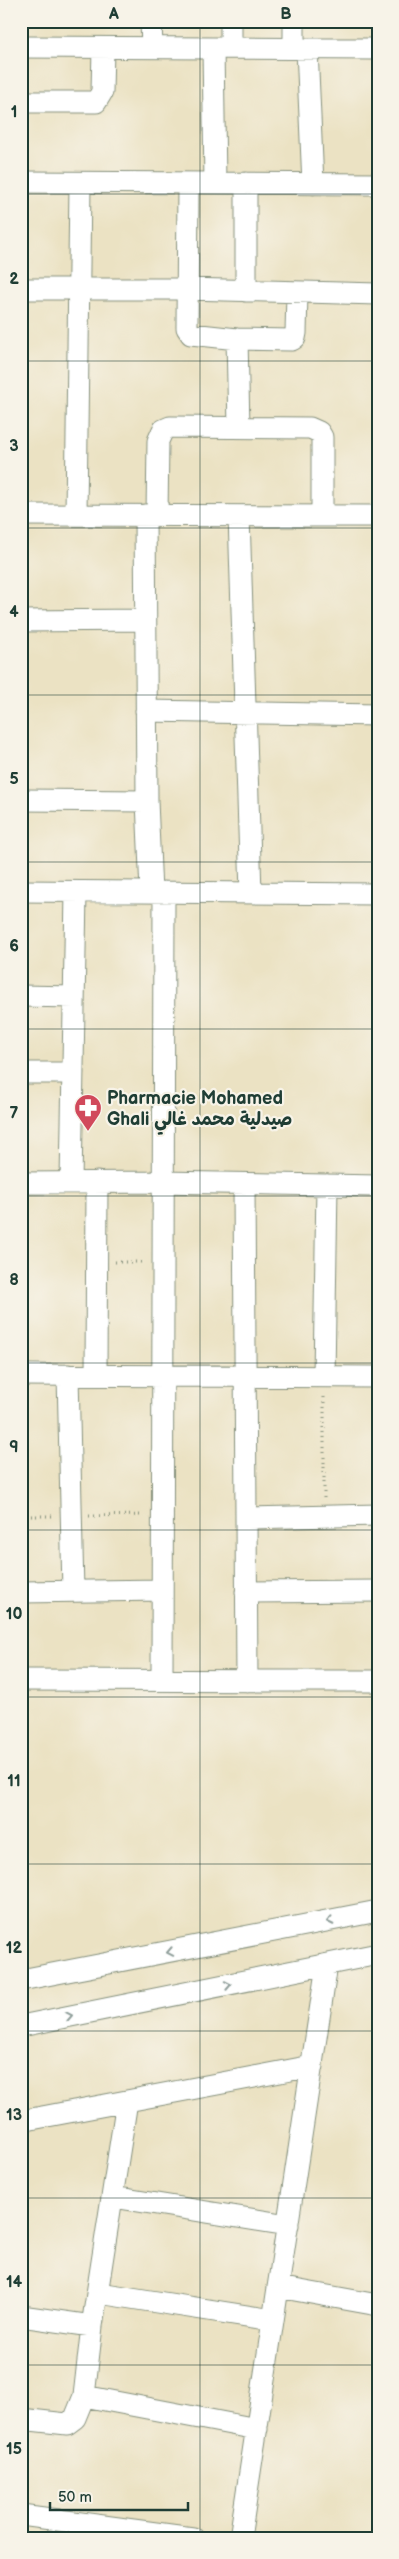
<svg xmlns="http://www.w3.org/2000/svg" width="399" height="2559" viewBox="0 0 399 2559" font-family="'Balsamiq Sans','Playpen Sans Arabic',sans-serif">
  <style>
    .lines { fill: none; stroke-linecap: round; stroke-linejoin: round }
    .minor-casing { stroke: #85907c; stroke-width: 23 }
    .path { stroke: #85907c; stroke-width: 3; stroke-dasharray: 1 4; stroke-linecap: butt }
    .minor { stroke: #fff; stroke-width: 21 }
    .oneway { stroke: #8f9e9a }
    .grid { fill: none; stroke: #1f3d34; stroke-width: 1; stroke-opacity: 0.55 }
    .labels { text-anchor: middle; stroke-width: 4.5; stroke-linejoin: round; paint-order: stroke }
    .poi-label { font-size: 18px; font-weight: bold; fill: #1f3d34; stroke: #f7f3e8; text-anchor: start }
    .neatline { fill: none; stroke: #1f3d34; stroke-width: 2 }
    .grid-label { font-size: 16px; text-anchor: middle; font-weight: bold; fill: #1f3d34 }
  </style>
  <rect width="100%" height="100%" fill="#f7f3e8"/>
  <filter id="ink" filterUnits="userSpaceOnUse"><feTurbulence type="fractalNoise" baseFrequency=".02" numOctaves="2"/><feDisplacementMap in="SourceGraphic" scale="10" xChannelSelector="R" yChannelSelector="G"/><feConvolveMatrix kernelMatrix="1 2 1 2 8 2 1 2 1" color-interpolation-filters="sRGB"/></filter>
  <filter id="wash" filterUnits="userSpaceOnUse"><feTurbulence type="fractalNoise" baseFrequency=".0096" numOctaves="4" result="noise"/><feDisplacementMap in="SourceGraphic" scale="20" xChannelSelector="R" yChannelSelector="G"/><feGaussianBlur stdDeviation="1.12" result="paint"/><feColorMatrix in="noise" values="0 0 0 0 0 0 0 0 0 0 0 0 0 0 0 0 0 1.4 0 .05"/><feComposite in="paint" operator="in"/></filter>
  <g filter="url(#wash)">
    <rect width="100%" height="100%" fill="#ebe2c3"/>
  </g>
  <g filter="url(#ink)">
    <g class="lines">
      <defs>
        <path id="minor" d="M 151,21 L 152,48
          M 294,21 L 294,48
          M 21,47 L 378,49
          M 213,48 L 215,183
          M 231,48 L 231,21
          M 307,49 L 313,184
          M 21,102 L 96,102 L 102,92 L 103,48
          M 21,182 L 378,184
          M 188,183 L 187,328 L 191,334 L 237,339 L 292,340 L 295,338 L 296,333 L 297,293
          M 246,183 L 246,291
          M 21,289 L 187,289 L 378,294
          M 237,339 L 239,427
          M 21,515 L 378,516
          M 76,515 L 80,183
          M 145,515 L 147,801 L 151,892
          M 157,515 L 158,441 L 163,430 L 170,427 L 310,428 L 319,432 L 322,437 L 322,516
          M 239,516 L 251,893
          M 21,621 L 145,620
          M 146,711 L 378,715
          M 21,800 L 147,801
          M 21,891 L 378,894
          M 21,996 L 74,997
          M 21,1073 L 73,1073
          M 71,1182 L 76,892
          M 21,1183 L 161,1182 L 378,1186
          M 244,1184 L 247,1681
          M 21,1375 L 378,1377
          M 68,1375 L 73,1591
          M 96,1375 L 97,1182
          M 324,1376 L 327,1185
          M 246,1518 L 378,1515
          M 21,1592 L 162,1590
          M 246,1592 L 378,1591
          M 21,1680 L 378,1681
          M 162,1680 L 164,892
          M 21,1980 L 378,1911
          M 21,2026 L 378,1954
          M 21,2121 L 312,2066
          M 113,2197 L 288,2225
          M 278,2287 L 378,2305
          M 99,2293 L 273,2320
          M 21,2316 L 92,2326
          M 84,2396 L 257,2429
          M 21,2419 L 67,2424 L 75,2418 L 84,2396 L 92,2326 L 127,2101
          M 21,2515 L 193,2538
          M 240,2538 L 327,1965"/>
      </defs>
      <use href="#minor" class="minor-casing"/>
      <path class="path" d="M 115,1262 L 144,1262
        M 324,1498 L 324,1394
        M 21,1516 L 53,1516
        M 89,1516 L 143,1515"/>
      <use href="#minor" class="minor"/>
    </g>
    <defs><path id="oneway-chevron" d="M-2-3.5L2.5 0L-2 3.5" fill="none" stroke-width="1.6" stroke-linecap="round" stroke-linejoin="round" transform="scale(1.25)"/></defs>
    <g class="oneway">
      <use href="#oneway-chevron" transform="translate(330 1921) rotate(168)"/>
      <use href="#oneway-chevron" transform="translate(170 1952) rotate(169)"/>
      <use href="#oneway-chevron" transform="translate(228 1985) rotate(-11)"/>
      <use href="#oneway-chevron" transform="translate(69 2016) rotate(-11)"/>
    </g>
  </g>
  <path class="grid" d="M 200,21 L 200,2538M 21,194 L 378,194M 21,361 L 378,361M 21,528 L 378,528M 21,695 L 378,695M 21,862 L 378,862M 21,1029 L 378,1029M 21,1196 L 378,1196M 21,1363 L 378,1363M 21,1530 L 378,1530M 21,1697 L 378,1697M 21,1864 L 378,1864M 21,2031 L 378,2031M 21,2198 L 378,2198M 21,2365 L 378,2365"/>
  <defs>
    <symbol id="pharmacy-pin" viewBox="-11 -11 22 30"><path d="M0 17L-7.5 6A9.5 9.5 0 1 1 7.5 6Z" fill="#d1495b" stroke="#f7f3e8"/><path d="M-2-6h4v4h4v4h-4v4h-4v-4h-4v-4h4Z" fill="#fff"/></symbol>
  </defs>
  <g fill-rule="evenodd">
    <use href="#pharmacy-pin" x="72" y="1092" width="32" height="43"/>
  </g>
  <g class="labels">
    <g class="poi-label">
      <text x="107" y="1104">Pharmacie Mohamed<tspan x="107" dy="21">Ghali صيدلية محمد غالي</tspan></text>
    </g>
  </g>
  <rect width="399" height="2559" fill="none" stroke="#f7f3e8" stroke-width="55"/>
  <path d="M50 2502v8h138v-8" fill="none" stroke="#1f3d34" stroke-width="2.5"/>
  <text x="58" y="2502" font-size="15" fill="#1f3d34" stroke="#f7f3e8" stroke-width="4" paint-order="stroke">50 m</text>
  <rect x="28" y="28" width="344" height="2504" class="neatline"/>
  <g class="grid-label">
    <text x="114" y="19">A</text>
    <text x="286" y="19">B</text>
    <text x="14" y="117">1</text>
    <text x="14" y="284">2</text>
    <text x="14" y="451">3</text>
    <text x="14" y="617">4</text>
    <text x="14" y="784">5</text>
    <text x="14" y="951">6</text>
    <text x="14" y="1118">7</text>
    <text x="14" y="1285">8</text>
    <text x="14" y="1452">9</text>
    <text x="14" y="1619">10</text>
    <text x="14" y="1786">11</text>
    <text x="14" y="1953">12</text>
    <text x="14" y="2120">13</text>
    <text x="14" y="2287">14</text>
    <text x="14" y="2454">15</text>
  </g>
</svg>
